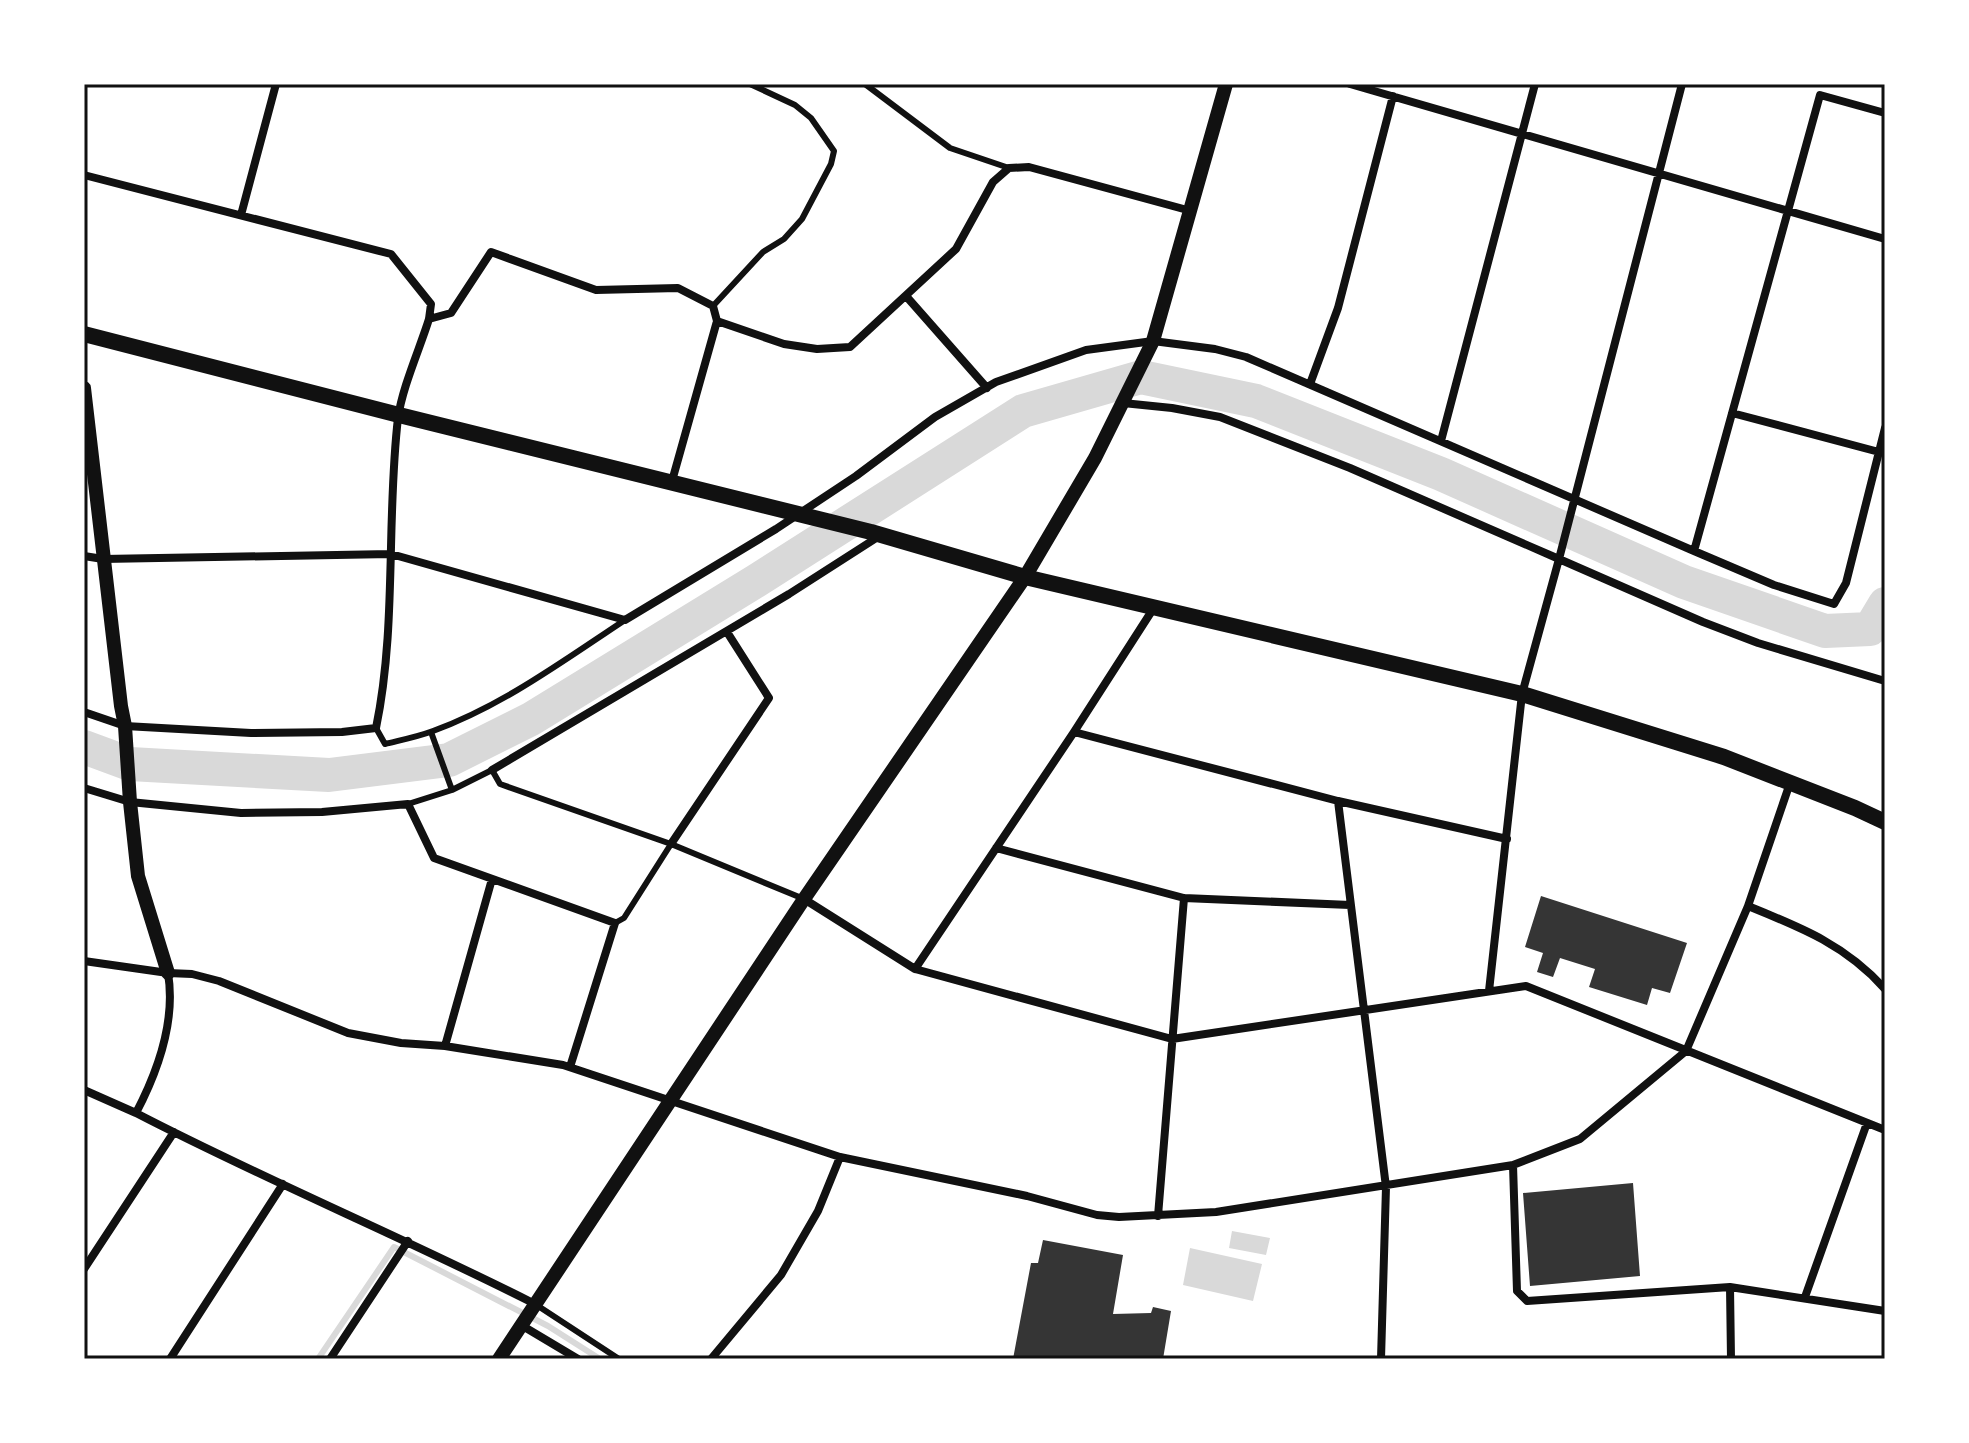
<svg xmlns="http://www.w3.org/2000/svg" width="1969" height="1443" viewBox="0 0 1969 1443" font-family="Inter,sans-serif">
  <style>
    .water { fill: #d9d9d9 }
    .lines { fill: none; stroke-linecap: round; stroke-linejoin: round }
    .stream { stroke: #d9d9d9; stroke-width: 6 }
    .river { stroke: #d9d9d9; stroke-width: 34 }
    .building { fill: #353535 }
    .service { stroke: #111; stroke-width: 6 }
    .minor { stroke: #111; stroke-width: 8 }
    .tertiary { stroke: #111; stroke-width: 14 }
    .secondary { stroke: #111; stroke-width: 16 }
    .neatline { fill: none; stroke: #111; stroke-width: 3 }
  </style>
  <rect width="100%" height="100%" fill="#fff"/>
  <path class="water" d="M 1232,1231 L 1270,1238 L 1266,1255 L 1229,1248 Z
    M 1190,1248 L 1262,1264 L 1253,1301 L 1183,1285 Z"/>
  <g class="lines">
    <path class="stream" d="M 318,1359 L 394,1247 L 548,1326 L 600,1359"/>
    <path class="river" d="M 84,747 L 130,764 L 329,775 L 449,760 L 531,719 L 756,581 L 1023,411 L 1141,377 L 1256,401 L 1441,474 L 1684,582 L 1825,631 L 1870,629 L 1885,604"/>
  </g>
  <path class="building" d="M 1541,896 L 1687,943 L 1670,993 L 1652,988 L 1647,1005 L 1589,987 L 1595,969 L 1560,958 L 1553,977 L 1537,972 L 1543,953 L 1525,947 Z
    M 1633,1183 L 1640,1276 L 1530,1286 L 1523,1193 Z
    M 1043,1240 L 1123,1255 L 1113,1314 L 1151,1313 L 1153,1307 L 1171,1311 L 1163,1359 L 1013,1359 L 1031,1263 L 1038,1263 Z"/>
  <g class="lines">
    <path class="service" d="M 865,84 L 950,148 L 1009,168
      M 713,306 L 763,252 L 784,239 L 802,219 L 831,164 L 834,151 L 811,118 L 795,105 L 750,84
      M 376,728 L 385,744 C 401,740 417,737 433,731 C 502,706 563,661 625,620
      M 431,732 L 452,790
      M 408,804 L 452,790 L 492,770 L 500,784 L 671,844 L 804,899
      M 615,923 L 624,918 L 671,844
      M 535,1304 L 619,1359"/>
    <path class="minor" d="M 1350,84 L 1885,239
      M 1682,84 L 1559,559 L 1703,622 L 1758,643 L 1885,681
      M 84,175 L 391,254 L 431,304 L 429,319 C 420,348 402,388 398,418 C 386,519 397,627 376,728 L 342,732 L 251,733 L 125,726 L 84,712
      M 241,215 L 276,84
      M 906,296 L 987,388
      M 429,319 L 451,313 L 491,252 L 596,290 L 678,288 L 713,306 L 717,321 L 672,481
      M 717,321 L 784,344 L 817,349 L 850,347 L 956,249 L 993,182 L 1009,168 L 1029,167 L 1191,211
      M 1310,384 L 1338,308 L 1393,96
      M 1123,403 L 1172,408 L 1220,417 L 1350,468 L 1559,559 L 1522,694 L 1489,991
      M 1732,413 L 1879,452
      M 1441,441 L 1535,84
      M 1694,551 L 1820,95 L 1885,113
      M 84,556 L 103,559 L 391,554 L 625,620 L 776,529 L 856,476 L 935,417 L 996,382 L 1086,350 L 1153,341 L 1215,349 L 1246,357 L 1694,551 L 1774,585 L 1834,604 L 1846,583 L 1885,428
      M 1074,732 L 1338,801 L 1507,839
      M 492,770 L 789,594 L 881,535
      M 84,788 L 130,802 L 241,813 L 322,812 L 408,804 L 434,858 L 615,923 L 570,1067
      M 1338,801 L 1386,1187 L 1381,1359
      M 671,844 L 769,698 L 727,632
      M 996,848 L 1184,898 L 1350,905
      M 804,899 L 915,969 L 1172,1039 L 1526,986 L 1885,1130
      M 1748,906 C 1800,927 1846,945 1885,989
      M 84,961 L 168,973 L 192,974 L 219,981 L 348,1033 L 401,1043 L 445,1046 L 563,1065 L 840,1157 L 1027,1196 L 1097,1215 L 1119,1217 L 1216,1212 L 1513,1165 L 1580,1139 L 1686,1051 L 1748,906 L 1790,783
      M 915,969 L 1074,732 L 1155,606
      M 168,973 C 176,1021 158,1071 136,1113 C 267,1181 403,1237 535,1304
      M 445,1046 L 492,879
      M 84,1090 L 136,1113
      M 1513,1165 L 1517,1291 L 1527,1301 L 1730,1287 L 1885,1311
      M 1158,1216 L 1184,898
      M 84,1269 L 174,1132
      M 1730,1287 L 1731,1359
      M 1805,1297 L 1867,1123
      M 521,1325 L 578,1359
      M 170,1359 L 283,1184
      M 330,1359 L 408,1241
      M 711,1359 L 781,1275 L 818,1211 L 840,1157"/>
    <path class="tertiary" d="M 84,388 L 121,706 L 125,726 L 130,802 L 138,876 L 168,973
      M 499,1359 L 804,899 L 1025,577 L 1095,458 L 1153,341 L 1226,84"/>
    <path class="secondary" d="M 84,334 L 399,415 L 871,532 L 1025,577 L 1522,694 L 1724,757 L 1855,808 L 1885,822"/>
  </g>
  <rect width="1969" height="1443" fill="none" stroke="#ffffff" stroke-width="172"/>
  <rect x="86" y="86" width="1797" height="1271" class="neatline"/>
</svg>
